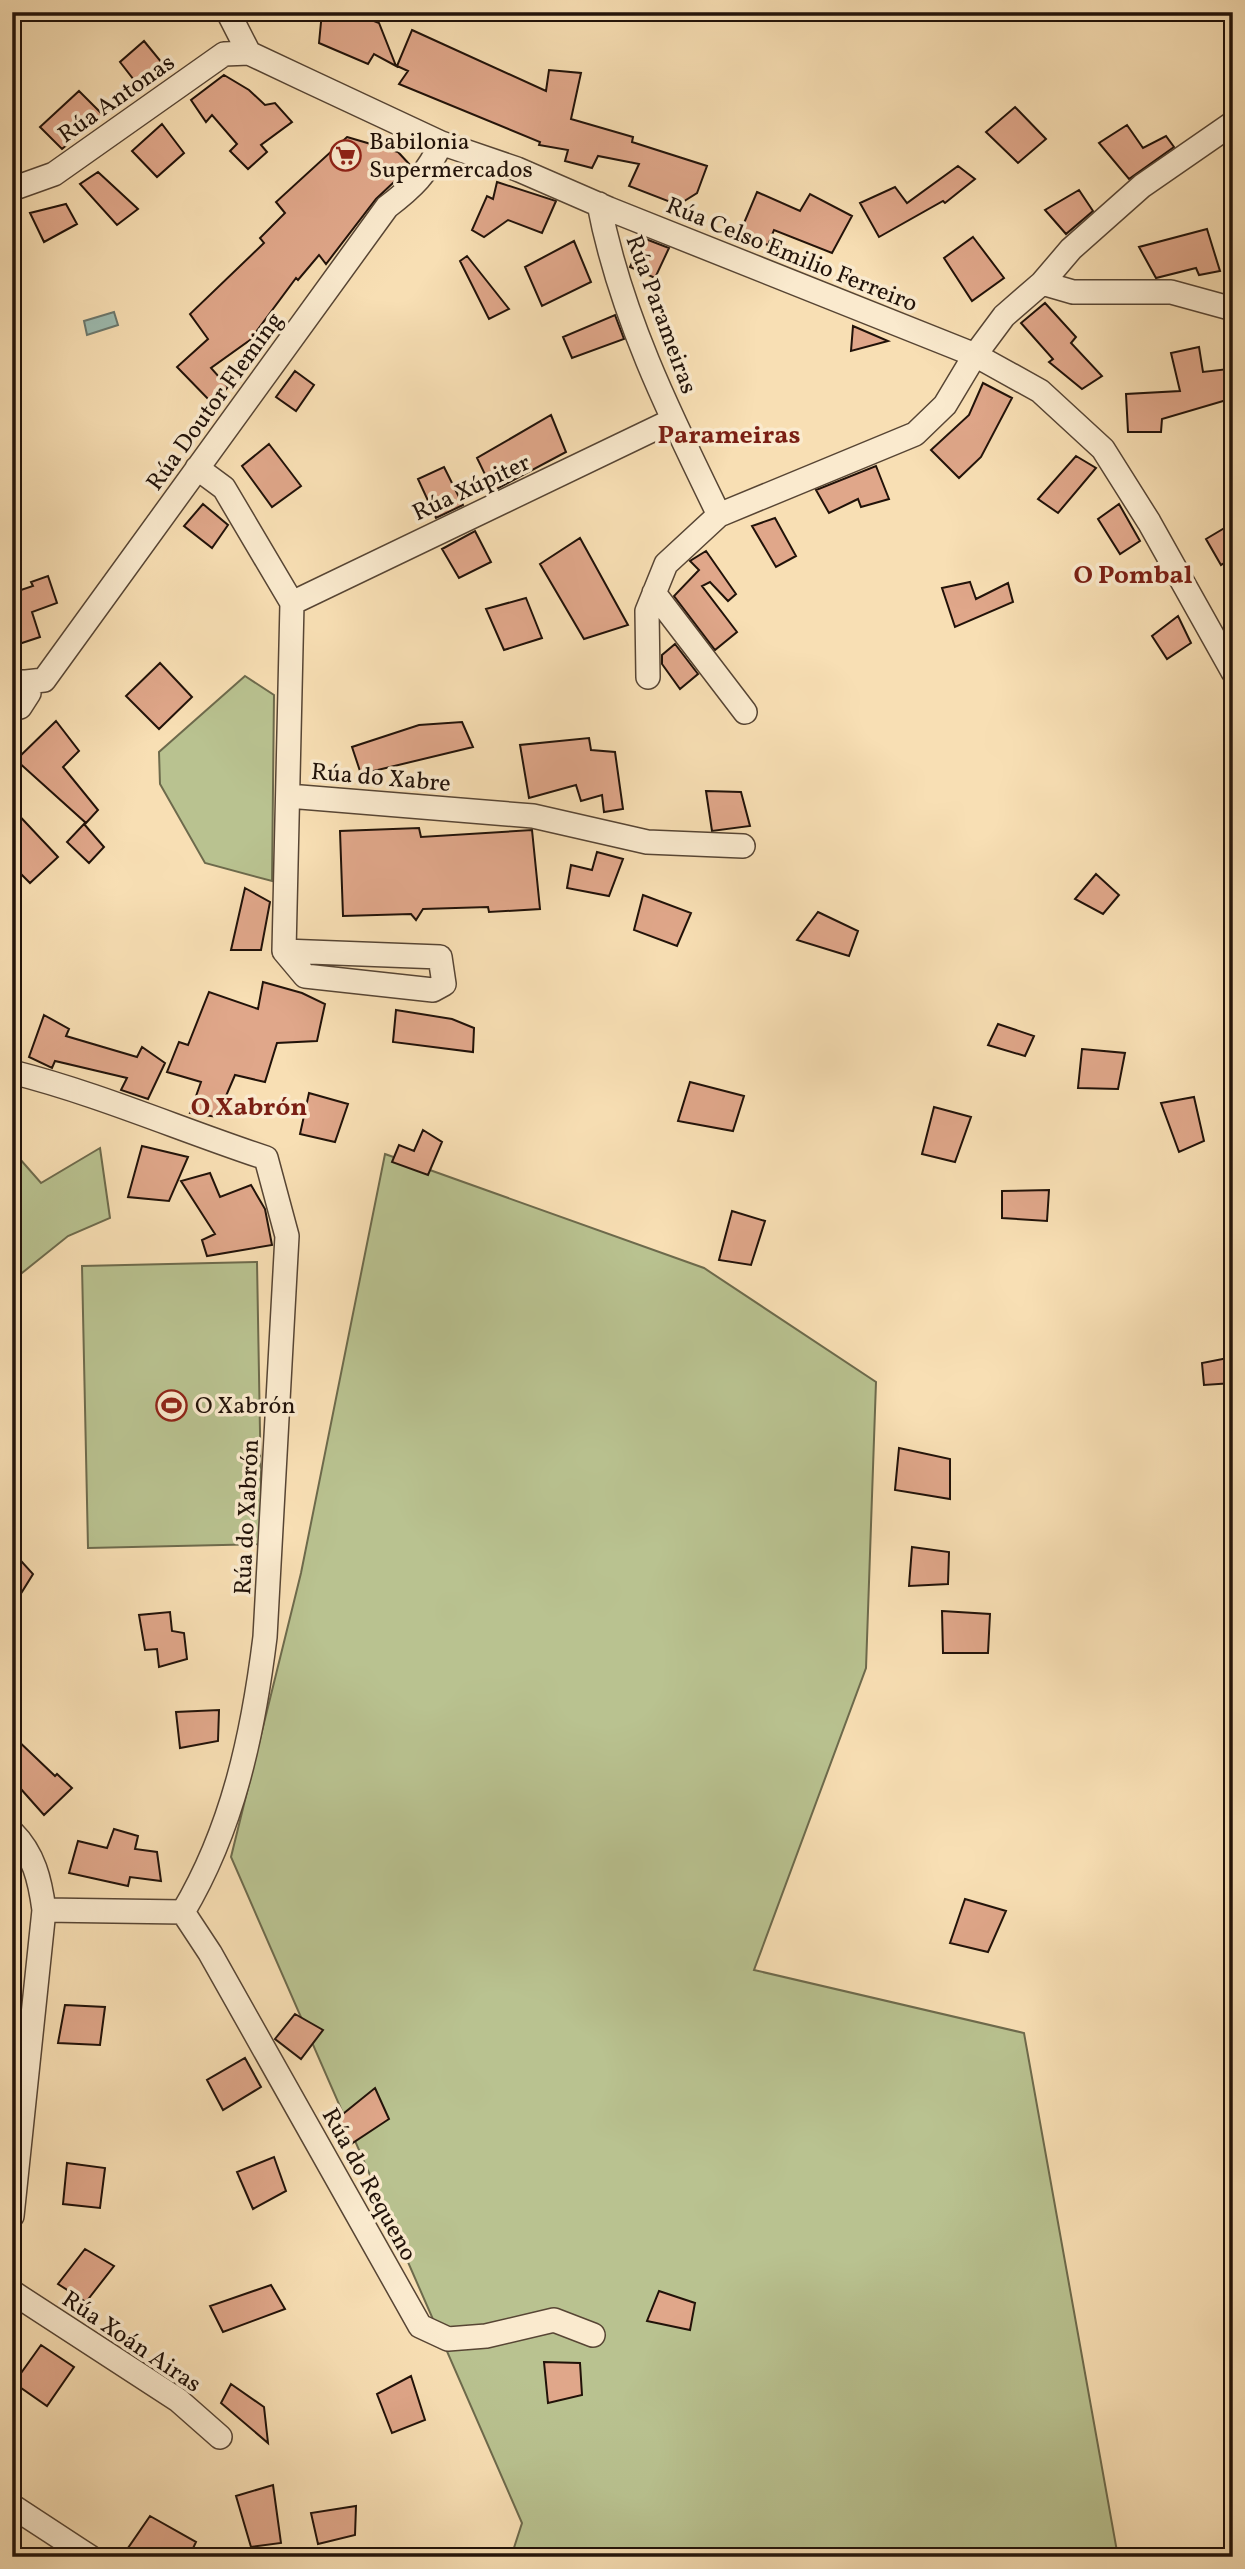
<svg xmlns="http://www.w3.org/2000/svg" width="1245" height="2569" viewBox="0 0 1245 2569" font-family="Vollkorn,serif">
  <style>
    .green { fill: #b9c290; stroke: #6d6a4c; stroke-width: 2 }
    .water { fill: #9dbcb1; stroke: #6b786e; stroke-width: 2 }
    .building { fill: #e0a78a; stroke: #211209; stroke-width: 2 }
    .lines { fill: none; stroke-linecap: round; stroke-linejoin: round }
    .minor-casing { stroke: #574534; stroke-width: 26 }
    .minor { stroke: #faeace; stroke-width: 23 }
    .labels { text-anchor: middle; stroke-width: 7; stroke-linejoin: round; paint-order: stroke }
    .street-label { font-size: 24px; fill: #211209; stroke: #faeace }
    .poi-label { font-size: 24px; fill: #211209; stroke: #faeace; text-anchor: start }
    .neighbourhood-label { font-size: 26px; font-weight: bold; fill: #7a1f14; stroke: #faeace }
  </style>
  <rect width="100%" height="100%" fill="#f8dfb4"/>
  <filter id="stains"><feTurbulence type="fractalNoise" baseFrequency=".00286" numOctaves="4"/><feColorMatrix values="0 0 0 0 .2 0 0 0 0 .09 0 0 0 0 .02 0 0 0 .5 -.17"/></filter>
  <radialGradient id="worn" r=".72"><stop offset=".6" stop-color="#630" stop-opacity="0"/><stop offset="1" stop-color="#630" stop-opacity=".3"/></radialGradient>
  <path class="green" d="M 245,676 L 274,695 L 272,881 L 205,863 L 160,784 L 159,752 Z
    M 100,1148 L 110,1218 L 68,1236 L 12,1281 L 12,1150 L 41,1183 Z
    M 385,1154 L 704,1268 L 876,1382 L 866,1668 L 754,1970 L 1024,2033 L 1118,2557 L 511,2557 L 522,2523 L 231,1857 L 301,1573 Z
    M 257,1262 L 262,1544 L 88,1548 L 82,1266 Z"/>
  <path class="water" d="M 114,312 L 118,325 L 87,335 L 84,321 Z"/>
  <path class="building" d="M 322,12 L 351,12 L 379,23 L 396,66 L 374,54 L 368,64 L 319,43 Z
    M 412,30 L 546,91 L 549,70 L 581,73 L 571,119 L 633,137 L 632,142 L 707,166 L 697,193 L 678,205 L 629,186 L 639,164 L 598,156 L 592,168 L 565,161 L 568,150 L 539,145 L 540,142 L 399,84 L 408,71 L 397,66 Z
    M 144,41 L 167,69 L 141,89 L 120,62 Z
    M 224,75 L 249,90 L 265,105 L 275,103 L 292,122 L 261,145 L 267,152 L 248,169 L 230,151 L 237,144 L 212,115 L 206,122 L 191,100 Z
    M 79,91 L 103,115 L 62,149 L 40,127 Z
    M 1015,107 L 1046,139 L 1018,163 L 986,132 Z
    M 162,124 L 184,153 L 157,177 L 132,151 Z
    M 1127,125 L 1143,148 L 1166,136 L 1174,147 L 1129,179 L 1099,143 Z
    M 347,137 L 398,152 L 411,166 L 376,199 L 326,264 L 319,255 L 298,280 L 296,278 L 250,340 L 211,368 L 228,387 L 213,404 L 177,367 L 208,339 L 190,314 L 264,243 L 260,238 L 285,213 L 276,202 Z
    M 958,166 L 975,179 L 945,203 L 943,201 L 879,237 L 860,203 L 895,187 L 907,203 Z
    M 98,172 L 138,209 L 117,225 L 80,184 Z
    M 497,182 L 556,201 L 542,233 L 508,220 L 484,237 L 472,230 L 487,196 L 493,199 Z
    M 1079,190 L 1093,211 L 1066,234 L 1045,210 Z
    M 757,192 L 800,211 L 810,194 L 852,216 L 832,253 L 774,230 L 768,245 L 739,235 Z
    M 66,204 L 77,224 L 44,242 L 30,213 Z
    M 1207,229 L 1220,271 L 1199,275 L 1196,268 L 1156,278 L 1139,247 Z
    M 973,237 L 1004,278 L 972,301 L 944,258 Z
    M 643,238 L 669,248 L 655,278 L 630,267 Z
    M 574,241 L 591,282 L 542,306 L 525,267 Z
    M 467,256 L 509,309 L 489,319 L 460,261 Z
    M 1045,303 L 1076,337 L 1071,343 L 1102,376 L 1082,389 L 1049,362 L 1053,359 L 1021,323 Z
    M 615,315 L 624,339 L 572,358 L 563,337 Z
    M 853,326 L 888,341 L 851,351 Z
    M 1199,347 L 1203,372 L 1228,369 L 1230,399 L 1162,419 L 1161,432 L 1128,432 L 1126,394 L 1180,391 L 1171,353 Z
    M 295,371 L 314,385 L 296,411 L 276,397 Z
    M 983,383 L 1012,398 L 981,457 L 959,478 L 931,450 L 969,415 Z
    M 551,415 L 566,452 L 493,491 L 477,458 Z
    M 269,444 L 301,486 L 272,507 L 242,466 Z
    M 1076,456 L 1096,468 L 1058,513 L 1038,499 Z
    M 876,466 L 889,499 L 861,507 L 858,499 L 829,513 L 816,490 Z
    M 444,467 L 463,505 L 436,518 L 418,479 Z
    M 203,504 L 228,525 L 212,548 L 184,526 Z
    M 1119,504 L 1140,541 L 1120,554 L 1098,519 Z
    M 775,518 L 796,556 L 776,567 L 752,526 Z
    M 1233,523 L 1233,557 L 1221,565 L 1206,539 Z
    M 475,531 L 491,562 L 459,578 L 442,549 Z
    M 580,538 L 628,625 L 584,639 L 540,564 Z
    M 706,551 L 736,594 L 728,601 L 710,582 L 702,586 L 737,632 L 715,650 L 674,596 L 699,570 L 690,561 Z
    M 48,576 L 57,603 L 32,612 L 40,637 L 16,645 L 12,634 L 12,593 L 33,586 L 31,582 Z
    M 970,582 L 976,599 L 1008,583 L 1013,602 L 955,627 L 942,588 Z
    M 526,598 L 542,638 L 504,650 L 486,609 Z
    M 1178,616 L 1191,643 L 1167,659 L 1152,636 Z
    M 675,644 L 698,674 L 680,689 L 662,664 L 662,655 Z
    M 160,663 L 192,697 L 159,729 L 126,696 Z
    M 56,721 L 79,751 L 63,767 L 98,810 L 86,823 L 16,760 Z
    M 462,722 L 473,747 L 361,774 L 352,747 L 419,725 Z
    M 589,738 L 591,750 L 615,752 L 623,809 L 604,812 L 602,795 L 581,801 L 576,785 L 529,798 L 520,745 Z
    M 706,791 L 741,792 L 750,826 L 712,831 Z
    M 12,808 L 58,857 L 30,883 L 12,865 Z
    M 84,824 L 104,847 L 89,863 L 67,842 Z
    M 419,828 L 421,837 L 532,830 L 540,909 L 489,912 L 488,907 L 423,909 L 416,920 L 411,914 L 343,916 L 340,831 Z
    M 597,852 L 623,859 L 609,896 L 567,888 L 571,865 L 592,870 Z
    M 1096,874 L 1119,895 L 1103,914 L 1075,899 Z
    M 245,888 L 270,902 L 261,950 L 231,950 Z
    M 643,895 L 691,913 L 677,946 L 634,930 Z
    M 818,912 L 858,931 L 849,956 L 797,940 Z
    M 263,982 L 302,993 L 325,1004 L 317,1041 L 277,1043 L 265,1082 L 235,1075 L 217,1117 L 190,1113 L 201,1082 L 167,1072 L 179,1042 L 188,1045 L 209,992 L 258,1009 Z
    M 396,1010 L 452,1019 L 474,1028 L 473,1052 L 393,1042 Z
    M 44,1015 L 69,1029 L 66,1036 L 137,1057 L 142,1047 L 165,1063 L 148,1099 L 121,1090 L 127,1078 L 55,1061 L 52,1068 L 29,1057 Z
    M 998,1024 L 1034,1036 L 1025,1056 L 988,1045 Z
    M 1082,1049 L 1125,1053 L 1118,1089 L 1078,1088 Z
    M 690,1082 L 744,1096 L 733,1131 L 678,1121 Z
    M 309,1093 L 348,1104 L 335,1142 L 300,1134 Z
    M 1194,1097 L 1204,1141 L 1179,1152 L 1161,1103 Z
    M 934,1107 L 971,1117 L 955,1162 L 922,1154 Z
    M 423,1130 L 442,1142 L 428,1175 L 392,1162 L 399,1145 L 414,1151 Z
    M 142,1146 L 188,1157 L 169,1201 L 128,1197 Z
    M 210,1173 L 220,1197 L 251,1185 L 265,1209 L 272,1245 L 207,1256 L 202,1240 L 215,1234 L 181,1181 Z
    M 1049,1190 L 1047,1221 L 1002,1218 L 1002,1191 Z
    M 732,1211 L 765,1221 L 751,1265 L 719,1260 Z
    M 1233,1357 L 1233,1383 L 1204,1385 L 1202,1363 Z
    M 899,1448 L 950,1459 L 950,1499 L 895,1490 Z
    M 912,1547 L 949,1552 L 948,1584 L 909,1586 Z
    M 12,1551 L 33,1574 L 12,1608 Z
    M 942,1611 L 990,1614 L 988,1653 L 943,1653 Z
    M 170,1612 L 172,1631 L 184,1633 L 187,1659 L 159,1667 L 157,1649 L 145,1650 L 139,1615 Z
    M 219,1710 L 218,1741 L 180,1748 L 176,1712 Z
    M 12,1735 L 55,1776 L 57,1774 L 72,1788 L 44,1815 L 12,1779 Z
    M 114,1829 L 138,1836 L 135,1849 L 157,1852 L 161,1881 L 130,1877 L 128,1886 L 69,1873 L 78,1841 L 107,1848 Z
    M 965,1899 L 1006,1911 L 988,1952 L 950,1943 Z
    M 65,2005 L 105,2007 L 100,2045 L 58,2043 Z
    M 295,2014 L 323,2030 L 301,2059 L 275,2039 Z
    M 245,2058 L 261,2087 L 223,2110 L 207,2080 Z
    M 375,2088 L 389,2119 L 348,2146 L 333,2122 Z
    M 274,2157 L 286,2191 L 253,2209 L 237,2172 Z
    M 67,2163 L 105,2168 L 100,2208 L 63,2204 Z
    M 85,2249 L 114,2266 L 86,2302 L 58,2284 Z
    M 271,2285 L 285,2309 L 223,2332 L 210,2306 Z
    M 659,2291 L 695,2303 L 690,2330 L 647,2321 Z
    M 41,2345 L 74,2367 L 47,2406 L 14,2383 Z
    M 544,2362 L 580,2363 L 582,2395 L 548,2403 Z
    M 411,2376 L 425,2420 L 392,2433 L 377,2394 Z
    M 231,2384 L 264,2407 L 268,2443 L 221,2403 Z
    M 273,2485 L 281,2543 L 251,2547 L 236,2496 Z
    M 356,2506 L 355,2535 L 318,2544 L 311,2513 Z
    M 150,2516 L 196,2542 L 189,2557 L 141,2557 L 128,2548 Z"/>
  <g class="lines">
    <defs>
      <path id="minor" d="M 228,12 L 249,53 L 302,78 L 441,143 L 517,169 L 609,209 L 975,355 L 1040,391 L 1103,449 L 1149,522 L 1233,672
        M 12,189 L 54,174 L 224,54 L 249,53
        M 599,204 C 620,314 670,415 719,515
        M 1042,283 L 1073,292 L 1171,292 L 1233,309
        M 197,468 L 224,488 L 292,603 L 284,951 L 305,976 L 433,990 L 444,984 L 440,957 L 284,951
        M 654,593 L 745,712
        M 292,603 L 673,420
        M 648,677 L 647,611 L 666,564 L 719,515 L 915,434 L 945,405 L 975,355 L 1004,316 L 1042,283 L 1071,249 L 1142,186 L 1233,123
        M 26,682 L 44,680 L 387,207 C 412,188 428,173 441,143
        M 12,708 L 20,707 L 29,693 L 26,682 L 13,682
        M 288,796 L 533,816 L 647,842 L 743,846
        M 12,1072 C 99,1094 181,1130 266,1158 L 287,1236 L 265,1637 C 253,1734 233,1828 183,1912
        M 12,1832 C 34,1854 40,1880 44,1910 L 12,2216
        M 44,1910 L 183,1912
        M 183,1912 L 210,1953 L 420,2326 L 448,2339 L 486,2336 L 554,2320 L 593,2335
        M 12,2292 L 178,2400 L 220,2437
        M 12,2506 L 90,2557"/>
    </defs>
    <use href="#minor" class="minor-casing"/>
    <use href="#minor" class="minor"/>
  </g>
  <defs>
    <symbol id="supermarket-ring" viewBox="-11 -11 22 22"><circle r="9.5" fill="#faeace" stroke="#8f2418" stroke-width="1.5"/><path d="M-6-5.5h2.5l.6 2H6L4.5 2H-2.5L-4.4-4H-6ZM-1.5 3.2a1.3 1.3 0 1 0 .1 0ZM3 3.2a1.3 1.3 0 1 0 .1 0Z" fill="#8f2418"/></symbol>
    <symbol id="stadium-ring" viewBox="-11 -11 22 22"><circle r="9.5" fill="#faeace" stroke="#8f2418" stroke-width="1.5"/><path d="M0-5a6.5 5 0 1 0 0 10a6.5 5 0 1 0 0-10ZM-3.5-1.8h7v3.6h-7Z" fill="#8f2418"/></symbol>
  </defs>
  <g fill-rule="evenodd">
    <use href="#supermarket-ring" x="328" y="138" width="35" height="35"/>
    <use href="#stadium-ring" x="154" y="1388" width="35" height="35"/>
  </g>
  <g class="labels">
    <g class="street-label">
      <text transform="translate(116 98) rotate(-35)" y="8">Rúa Antonas</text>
      <text transform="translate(792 254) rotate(22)" y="8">Rúa Celso Emilio Ferreiro</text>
      <text transform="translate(662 314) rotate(70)" y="8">Rúa Parameiras</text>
      <text transform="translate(214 401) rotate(-54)" y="8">Rúa Doutor Fleming</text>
      <text transform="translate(471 487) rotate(-25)" y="8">Rúa Xúpiter</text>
      <text transform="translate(381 777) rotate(5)" y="8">Rúa do Xabre</text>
      <text transform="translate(246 1517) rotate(-87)" y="8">Rúa do Xabrón</text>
      <text transform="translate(370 2184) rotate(61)" y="8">Rúa do Requeno</text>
      <text transform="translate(132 2341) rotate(34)" y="8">Rúa Xoán Airas</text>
    </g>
    <g class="poi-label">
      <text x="369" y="149">Babilonia<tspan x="369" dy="28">Supermercados</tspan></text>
      <text x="195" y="1413">O Xabrón</text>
    </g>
    <g class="neighbourhood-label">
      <text x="729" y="443">Parameiras</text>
      <text x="1133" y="583">O Pombal</text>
      <text x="249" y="1115">O Xabrón</text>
    </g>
  </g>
  <rect width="1245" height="2569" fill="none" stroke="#f8dfb4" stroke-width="42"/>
  <rect x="14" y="14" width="1217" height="2541" fill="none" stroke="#211209" stroke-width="3.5"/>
  <rect x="21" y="21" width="1203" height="2527" fill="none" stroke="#211209" stroke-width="2"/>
  <rect width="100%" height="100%" filter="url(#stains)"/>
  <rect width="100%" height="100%" fill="url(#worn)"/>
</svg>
